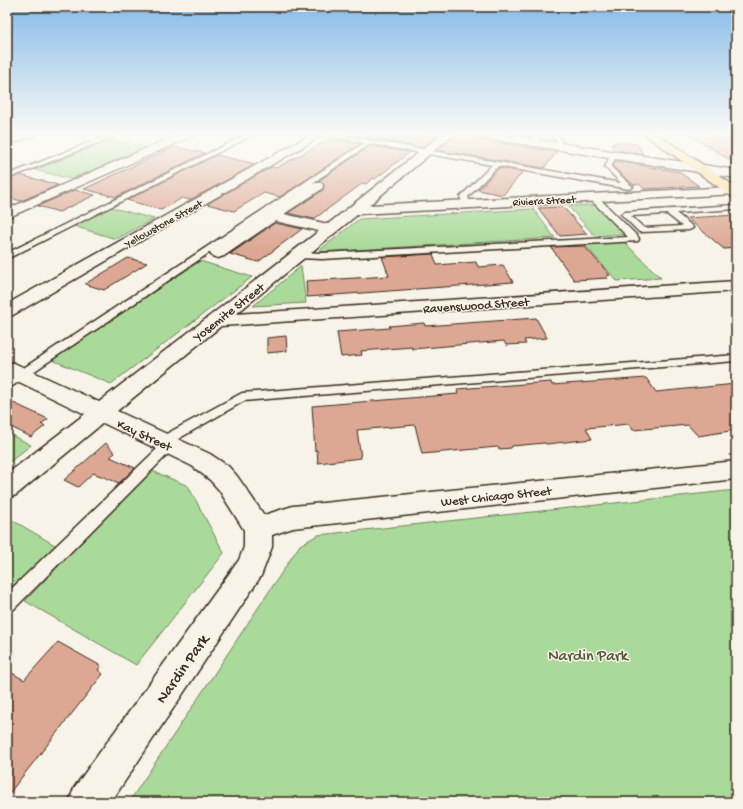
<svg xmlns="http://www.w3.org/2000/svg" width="743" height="809" viewBox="0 0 743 809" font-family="'Gochi Hand',sans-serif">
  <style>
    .green { fill: #aada9a; stroke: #72825c }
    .building { fill: #dda893; stroke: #3b2a1e }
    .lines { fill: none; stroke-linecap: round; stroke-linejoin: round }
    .service-casing { stroke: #3b2a1e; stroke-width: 3 }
    .minor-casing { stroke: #3b2a1e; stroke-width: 3 }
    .tertiary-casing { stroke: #3b2a1e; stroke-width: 3 }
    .primary-casing { stroke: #3b2a1e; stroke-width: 3 }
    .service { fill: #f7f3e8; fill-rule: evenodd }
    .minor { fill: #f7f3e8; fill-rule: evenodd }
    .tertiary { fill: #f7f3e8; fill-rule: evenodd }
    .primary { fill: #fedd96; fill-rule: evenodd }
    .labels { text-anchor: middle; stroke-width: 3; stroke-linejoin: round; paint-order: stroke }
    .far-street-label { font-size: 11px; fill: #3b2a1e; stroke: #f7f3e8 }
    .street-label { font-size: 13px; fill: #3b2a1e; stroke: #f7f3e8 }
    .near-park-label { font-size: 16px; fill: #57563d; stroke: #f7f3e8 }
    .near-street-label { font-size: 16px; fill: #3b2a1e; stroke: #f7f3e8 }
  </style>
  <rect width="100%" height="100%" fill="#f7f3e8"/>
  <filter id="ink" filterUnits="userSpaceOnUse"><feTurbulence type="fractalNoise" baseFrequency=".025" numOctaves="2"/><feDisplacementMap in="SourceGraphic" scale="8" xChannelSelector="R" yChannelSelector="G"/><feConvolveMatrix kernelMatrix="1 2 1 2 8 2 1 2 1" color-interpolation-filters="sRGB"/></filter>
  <g filter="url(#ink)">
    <path class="green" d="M 111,140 L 146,147 L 71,179 L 35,170 Z
      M 597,205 L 627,234 L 595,236 L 568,206 Z
      M 106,206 L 154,219 L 116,239 L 67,224 Z
      M 533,209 L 555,238 L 321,252 L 320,250 L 359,219 Z
      M 624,242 L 661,278 L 617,281 L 584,244 Z
      M 200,261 L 252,277 L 111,384 L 52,360 Z
      M 301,266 L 306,303 L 253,306 Z
      M 7,433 L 31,445 L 7,464 Z
      M 150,470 L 188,486 L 224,553 L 136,665 L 25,601 Z
      M 736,490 L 736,802 L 129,802 L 300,545 L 318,535 Z
      M 7,517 L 60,548 L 7,598 Z"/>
    <path class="building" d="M 349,134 L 439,134 L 422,148 Z
      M 689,134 L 721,134 L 736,143 L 736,164 Z
      M 454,136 L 488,141 L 557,152 L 544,168 L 437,150 Z
      M 328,140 L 340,140 L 360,144 L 280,197 L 264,193 L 234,211 L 207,204 L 271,167 L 276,168 Z
      M 614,142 L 637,144 L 643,154 L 614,150 L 611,144 L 615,144 Z
      M 370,146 L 410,152 L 375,179 L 373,178 L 366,184 L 363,183 L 314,219 L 288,213 L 323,190 L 324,186 L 323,183 L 317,182 Z
      M 174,147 L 205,153 L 116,197 L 84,189 Z
      M 216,155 L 256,164 L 190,200 L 182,198 L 161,210 L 127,200 Z
      M 615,161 L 679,172 L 699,186 L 644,189 L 639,184 L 634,185 L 613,167 Z
      M 499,168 L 523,172 L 503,195 L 478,190 Z
      M 20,175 L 58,185 L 21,201 L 7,197 L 7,180 Z
      M 75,190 L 95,195 L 59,212 L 38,206 Z
      M 563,207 L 587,234 L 560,236 L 538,208 Z
      M 736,215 L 736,248 L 724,249 L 687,218 Z
      M 275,223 L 302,229 L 258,262 L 230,254 Z
      M 584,246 L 610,275 L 606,276 L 608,278 L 574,280 L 551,247 Z
      M 433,254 L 437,265 L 476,262 L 478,267 L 503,265 L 513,282 L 307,297 L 306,281 L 389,276 L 382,257 Z
      M 128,258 L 147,263 L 104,290 L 85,284 Z
      M 536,318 L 547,338 L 524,340 L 526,344 L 506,345 L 504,341 L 412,349 L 412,347 L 361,351 L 362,355 L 341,357 L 337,332 L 390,328 L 389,326 L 424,323 L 425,326 Z
      M 286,336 L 287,351 L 267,353 L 267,338 Z
      M 646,378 L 656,392 L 736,384 L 736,430 L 698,436 L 688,425 L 633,430 L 629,424 L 586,428 L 592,439 L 547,444 L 544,443 L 512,446 L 511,448 L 500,449 L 497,447 L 422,454 L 415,425 L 357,430 L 361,458 L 318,463 L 317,450 L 315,451 L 312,406 L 458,394 L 457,389 L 551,382 L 552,385 Z
      M 7,400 L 48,419 L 41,424 L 45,426 L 31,437 L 7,425 Z
      M 106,443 L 115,453 L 110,457 L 135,468 L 119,483 L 93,473 L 78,487 L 64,480 Z
      M 58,642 L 101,666 L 98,670 L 103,674 L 7,796 L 7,670 L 24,680 Z"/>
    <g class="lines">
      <defs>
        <path id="service" d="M 111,134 L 120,134 L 7,179 L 7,175 Z
          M 247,134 L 255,134 L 7,259 L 7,253 Z
          M 319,134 L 334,134 L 621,183 L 605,167 L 610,156 L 613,154 L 616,156 L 611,167 L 633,187 L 629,189 L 498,166 L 468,197 L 471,204 L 467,206 L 464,206 L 460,197 L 492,165 L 370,144 L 11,387 L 7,388 L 7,379 L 364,143 Z
          M 529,134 L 535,134 L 543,143 L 543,145 L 539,145 Z
          M 549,134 L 556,134 L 562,140 L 560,148 L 556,148 L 557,141 Z
          M 722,134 L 730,134 L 736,138 L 736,142 Z
          M 591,196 L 597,196 L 638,237 L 639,239 L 638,241 L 322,259 L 298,258 L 294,255 L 298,252 L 322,253 L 628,237 L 591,200 Z
          M 736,205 L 736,209 L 676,213 L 692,226 L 693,228 L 689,230 L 642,232 L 639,232 L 621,214 L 625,212 ZM 667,214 L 682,226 L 644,228 L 631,216 Z
          M 736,355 L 736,361 L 244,401 L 173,442 L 175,445 L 174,448 L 13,610 L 7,612 L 7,593 L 160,446 L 156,442 L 157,439 L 242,393 Z"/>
        <path id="minor" d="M 179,134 L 194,134 L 193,136 L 7,218 L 7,209 Z
          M 312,134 L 325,134 L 13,315 L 7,316 L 7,304 Z
          M 442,134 L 454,134 L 369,205 L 733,187 L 736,188 L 736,194 L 358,214 L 236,314 L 736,281 L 736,291 L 221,326 L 117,411 L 210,454 L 228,466 L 237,476 L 264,515 L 293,506 L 736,461 L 736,479 L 293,528 L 272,535 L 272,547 L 261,576 L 111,802 L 69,802 L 74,788 L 239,560 L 244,547 L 244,530 L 219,490 L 210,480 L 192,466 L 103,423 L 16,495 L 7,498 L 7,474 L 85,414 L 7,376 L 7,362 L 14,363 L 99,402 L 319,231 L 275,221 L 224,256 L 218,258 L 212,256 L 210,253 L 212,250 L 312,183 L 322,183 L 323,186 L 322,189 L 284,214 L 328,224 Z"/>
        <path id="tertiary" d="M 19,134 L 35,134 L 34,136 L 7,145 L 7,138 Z
          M 473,134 L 500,134 L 736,170 L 736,178 L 478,137 Z"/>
        <path id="primary" d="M 644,134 L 657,134 L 736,187 L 736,197 L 731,196 Z"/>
      </defs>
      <use href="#service" class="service-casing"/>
      <use href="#minor" class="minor-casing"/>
      <use href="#tertiary" class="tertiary-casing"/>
      <use href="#primary" class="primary-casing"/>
      <use href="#service" class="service"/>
      <use href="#minor" class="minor"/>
      <use href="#tertiary" class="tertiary"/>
      <use href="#primary" class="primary"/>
    </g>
  </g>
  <linearGradient id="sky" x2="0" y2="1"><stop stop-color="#85bbea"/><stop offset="0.54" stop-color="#fbfaf5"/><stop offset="1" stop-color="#fbfaf5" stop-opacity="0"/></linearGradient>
  <rect width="743" height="248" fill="url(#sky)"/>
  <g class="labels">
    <g class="far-street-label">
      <text transform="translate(544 200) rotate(-3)" y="4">Riviera Street</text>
      <text transform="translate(163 223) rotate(-29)" y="4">Yellowstone Street</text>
    </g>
    <g class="street-label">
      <text transform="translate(476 304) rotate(-4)" y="5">Ravenswood Street</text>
      <text transform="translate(228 311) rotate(-38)" y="5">Yosemite Street</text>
      <text transform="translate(145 434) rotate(25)" y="5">Kay Street</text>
      <text transform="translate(496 495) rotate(-6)" y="5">West Chicago Street</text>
    </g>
    <g class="near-park-label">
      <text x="588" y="660">Nardin Park</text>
    </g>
    <g class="near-street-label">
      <text transform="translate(181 668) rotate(-55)" y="6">Nardin Park</text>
    </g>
  </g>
  <rect width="743" height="809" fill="none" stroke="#f7f3e8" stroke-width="24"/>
  <rect x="12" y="12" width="719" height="785" fill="none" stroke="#3b2a1e" stroke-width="1.5" filter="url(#ink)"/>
</svg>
